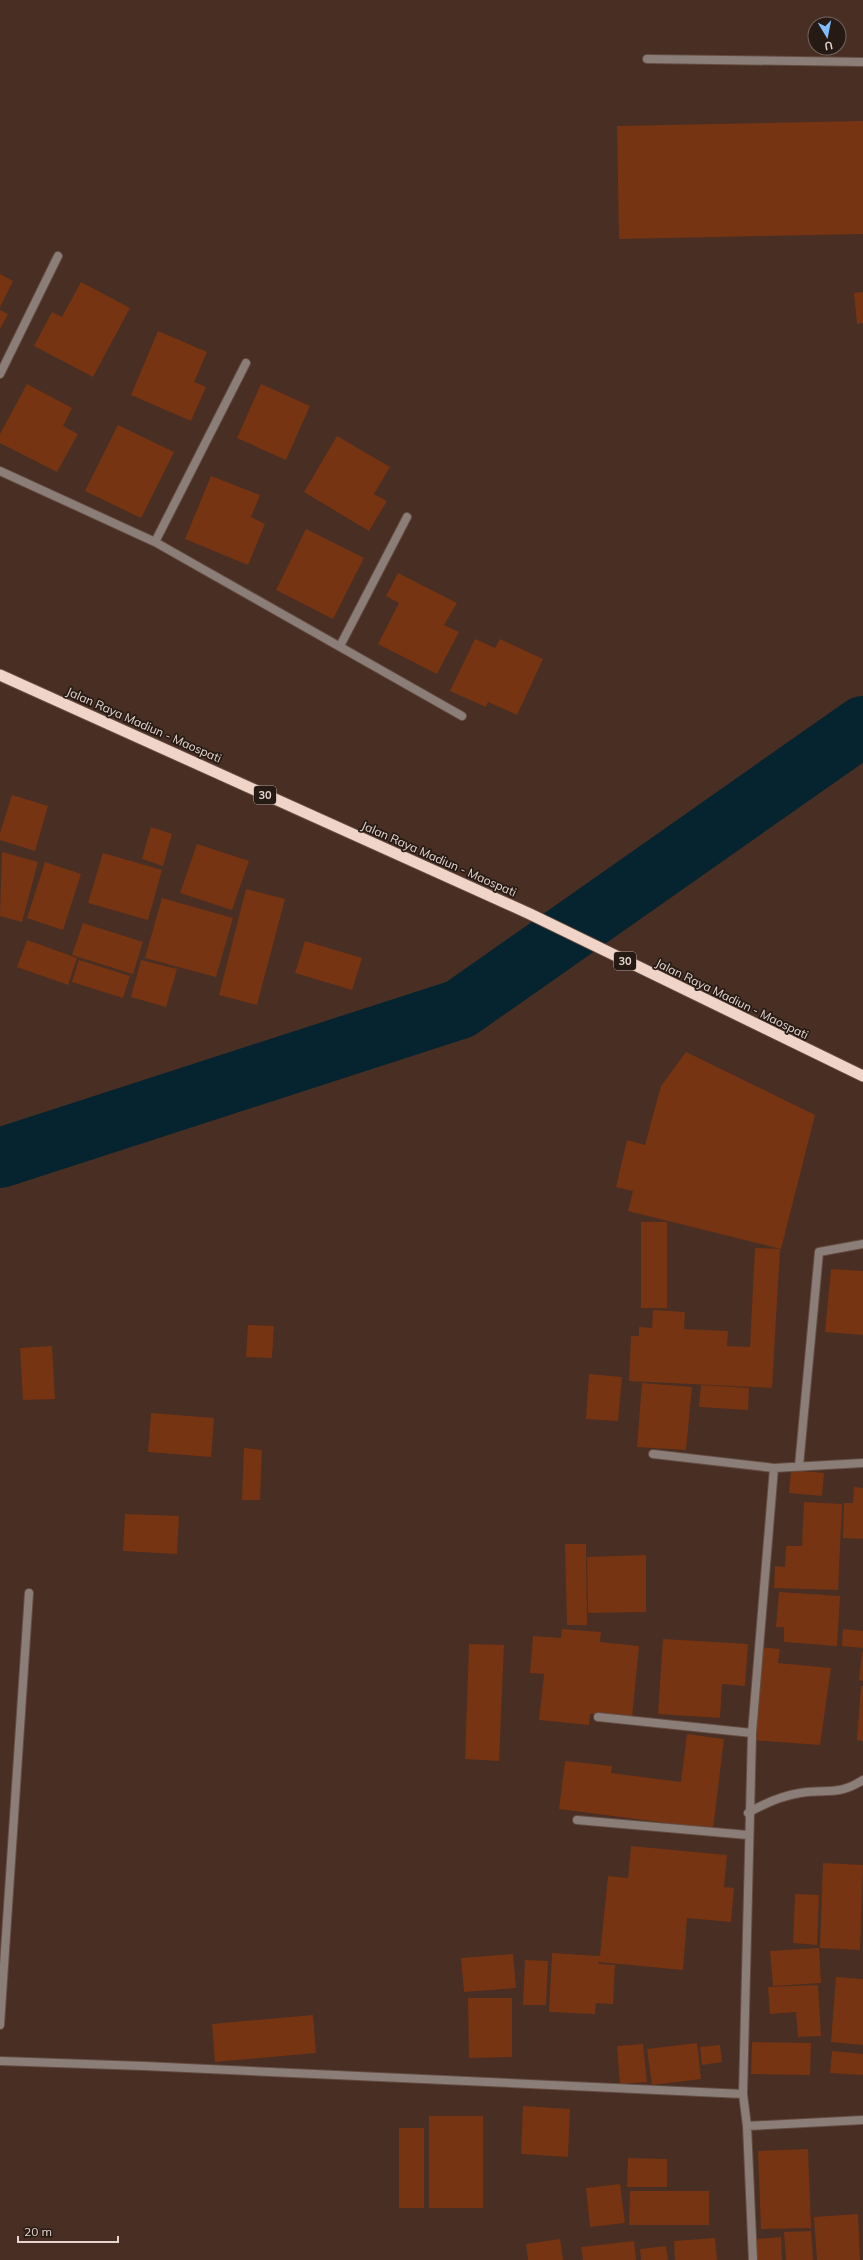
<svg xmlns="http://www.w3.org/2000/svg" width="863" height="2260" viewBox="0 0 863 2260" font-family="Mulish,sans-serif">
  <style>
    .lines { fill: none; stroke-linecap: round; stroke-linejoin: round }
    .river { stroke: #062430; stroke-width: 60 }
    .building { fill: #763413 }
    .minor-casing { stroke: #654c42; stroke-width: 10 }
    .trunk-casing { stroke: #654c42; stroke-width: 13 }
    .minor { stroke: #8b7e78; stroke-width: 8 }
    .trunk { stroke: #f0d4c8; stroke-width: 11 }
    .labels { text-anchor: middle; stroke-width: 3.5; stroke-linejoin: round; paint-order: stroke }
    .shield { fill: #261a15; stroke: #ad9e97; stroke-width: 1 }
    .shield-label { font-size: 11px; font-weight: bold; fill: #e7d6cf }
    .street-label { font-size: 12px; fill: #e7d6cf; stroke: #261a15 }
  </style>
  <rect width="100%" height="100%" fill="#482e23"/>
  <g class="lines">
    <path class="river" d="M 0,1158 L 460,1009 L 863,726"/>
  </g>
  <path class="building" d="M 863,121 L 863,234 L 619,239 L 617,126 Z
    M 0,274 L 13,281 L 0,307 Z
    M 81,282 L 130,308 L 93,377 L 34,346 L 52,312 L 62,317 Z
    M 863,292 L 863,323 L 857,324 L 854,293 Z
    M 0,310 L 8,314 L 0,329 Z
    M 158,331 L 207,352 L 194,382 L 206,387 L 191,421 L 131,395 Z
    M 27,384 L 72,408 L 63,426 L 78,434 L 57,472 L 0,443 L 0,434 Z
    M 261,384 L 310,406 L 286,460 L 237,438 Z
    M 118,425 L 174,452 L 141,518 L 85,491 Z
    M 337,436 L 390,467 L 374,494 L 387,501 L 369,531 L 304,492 Z
    M 211,476 L 260,495 L 251,517 L 265,524 L 248,565 L 185,539 Z
    M 306,529 L 364,558 L 333,619 L 276,590 Z
    M 398,573 L 457,603 L 444,625 L 459,632 L 437,674 L 378,644 L 399,603 L 386,596 Z
    M 475,639 L 495,648 L 500,639 L 543,659 L 517,715 L 488,702 L 486,707 L 450,691 Z
    M 12,795 L 48,806 L 35,851 L 0,840 L 0,833 Z
    M 151,827 L 172,834 L 163,866 L 142,859 Z
    M 197,844 L 249,861 L 232,910 L 180,893 Z
    M 2,852 L 38,862 L 22,922 L 0,916 Z
    M 103,853 L 162,870 L 148,920 L 88,903 Z
    M 45,862 L 81,874 L 63,930 L 27,918 Z
    M 246,889 L 285,899 L 257,1005 L 219,995 Z
    M 162,898 L 233,918 L 216,977 L 145,958 Z
    M 83,923 L 143,942 L 133,974 L 72,955 Z
    M 27,940 L 77,958 L 68,985 L 17,967 Z
    M 305,941 L 362,958 L 352,990 L 295,973 Z
    M 79,960 L 130,976 L 123,998 L 72,982 Z
    M 141,960 L 177,969 L 166,1007 L 131,997 Z
    M 686,1052 L 815,1115 L 781,1249 L 628,1211 L 633,1191 L 616,1187 L 627,1140 L 645,1145 L 661,1086 Z
    M 641,1222 L 667,1222 L 667,1308 L 641,1308 Z
    M 755,1248 L 780,1249 L 772,1388 L 629,1381 L 631,1336 L 639,1336 L 639,1327 L 652,1328 L 653,1310 L 685,1312 L 684,1329 L 728,1331 L 727,1346 L 750,1347 Z
    M 831,1269 L 863,1271 L 863,1335 L 825,1332 Z
    M 248,1325 L 274,1326 L 272,1358 L 246,1357 Z
    M 52,1346 L 55,1399 L 23,1400 L 20,1348 Z
    M 589,1374 L 622,1377 L 618,1421 L 586,1419 Z
    M 642,1383 L 692,1387 L 686,1450 L 637,1447 Z
    M 701,1385 L 749,1388 L 748,1410 L 699,1407 Z
    M 151,1413 L 214,1418 L 211,1457 L 148,1452 Z
    M 244,1448 L 262,1450 L 260,1500 L 242,1500 Z
    M 791,1470 L 824,1473 L 822,1496 L 789,1493 Z
    M 854,1487 L 863,1488 L 863,1539 L 843,1538 L 844,1503 L 853,1503 Z
    M 804,1502 L 842,1504 L 838,1590 L 774,1588 L 775,1566 L 785,1567 L 786,1546 L 802,1546 Z
    M 125,1514 L 179,1516 L 177,1554 L 123,1551 Z
    M 565,1544 L 586,1544 L 587,1625 L 567,1625 Z
    M 646,1555 L 646,1612 L 588,1613 L 587,1557 Z
    M 779,1592 L 840,1596 L 837,1646 L 784,1642 L 784,1627 L 776,1627 Z
    M 562,1629 L 601,1632 L 600,1642 L 639,1646 L 632,1718 L 590,1714 L 589,1725 L 539,1720 L 544,1674 L 530,1673 L 533,1636 L 561,1638 Z
    M 843,1629 L 863,1631 L 863,1648 L 842,1646 Z
    M 663,1639 L 748,1644 L 745,1686 L 722,1684 L 720,1718 L 658,1714 Z
    M 469,1644 L 504,1645 L 499,1761 L 465,1759 Z
    M 760,1647 L 780,1649 L 778,1663 L 831,1668 L 820,1745 L 752,1740 Z
    M 862,1652 L 863,1652 L 863,1681 L 859,1680 Z
    M 861,1686 L 863,1686 L 863,1741 L 857,1740 Z
    M 687,1734 L 724,1739 L 713,1829 L 559,1809 L 565,1761 L 612,1766 L 611,1773 L 681,1782 Z
    M 631,1846 L 727,1855 L 724,1887 L 734,1888 L 731,1922 L 687,1918 L 683,1970 L 599,1962 L 598,1964 L 615,1965 L 613,2004 L 596,2003 L 595,2014 L 549,2012 L 552,1953 L 600,1956 L 608,1876 L 628,1878 Z
    M 823,1863 L 863,1865 L 860,1950 L 820,1948 Z
    M 795,1894 L 819,1895 L 817,1945 L 793,1943 Z
    M 819,1948 L 821,1983 L 773,1986 L 770,1951 Z
    M 513,1954 L 516,1988 L 464,1992 L 461,1958 Z
    M 525,1960 L 548,1961 L 546,2005 L 523,2005 Z
    M 836,1977 L 863,1979 L 863,2045 L 831,2042 Z
    M 818,1985 L 821,2036 L 798,2037 L 796,2012 L 770,2014 L 768,1987 Z
    M 468,1998 L 512,1998 L 512,2057 L 469,2058 Z
    M 313,2015 L 316,2053 L 215,2062 L 212,2024 Z
    M 752,2042 L 811,2043 L 810,2075 L 751,2074 Z
    M 697,2043 L 701,2079 L 652,2085 L 647,2049 Z
    M 643,2044 L 647,2082 L 620,2084 L 617,2046 Z
    M 720,2045 L 722,2062 L 702,2065 L 700,2047 Z
    M 832,2051 L 863,2054 L 863,2075 L 830,2073 Z
    M 523,2106 L 570,2109 L 568,2157 L 521,2154 Z
    M 429,2116 L 483,2116 L 483,2208 L 429,2208 Z
    M 399,2128 L 424,2128 L 424,2208 L 399,2208 Z
    M 808,2149 L 811,2228 L 761,2229 L 758,2151 Z
    M 628,2158 L 667,2159 L 667,2187 L 627,2187 Z
    M 620,2184 L 625,2223 L 590,2227 L 586,2188 Z
    M 630,2191 L 709,2191 L 709,2225 L 629,2225 Z
    M 858,2214 L 860,2260 L 817,2260 L 814,2217 Z
    M 811,2231 L 813,2260 L 786,2260 L 784,2232 Z
    M 781,2237 L 782,2260 L 755,2260 L 754,2239 Z
    M 715,2238 L 717,2260 L 675,2260 L 674,2241 Z
    M 560,2239 L 563,2260 L 528,2260 L 526,2244 Z
    M 634,2241 L 636,2260 L 583,2260 L 581,2247 Z
    M 666,2246 L 668,2260 L 641,2260 L 640,2249 Z"/>
  <g class="lines">
    <defs>
      <path id="minor" d="M 647,59 L 863,62
        M 0,374 L 58,256
        M 0,471 L 155,542 L 462,716
        M 155,542 L 246,363
        M 340,646 L 407,517
        M 653,1454 L 774,1468
        M 799,1466 L 819,1252 L 863,1244
        M 598,1717 L 752,1733
        M 748,1813 C 765,1803 781,1796 800,1793 C 827,1788 836,1797 863,1780
        M 577,1820 L 748,1835
        M 0,2025 L 29,1593
        M 0,2061 L 144,2066 L 743,2094
        M 747,2126 L 863,2120
        M 753,2260 L 747,2126 L 743,2094 L 752,1733 L 774,1468 L 863,1463"/>
      <path id="trunk" d="M 0,675 L 530,914 L 863,1076"/>
    </defs>
    <use href="#minor" class="minor-casing"/>
    <use href="#trunk" class="trunk-casing"/>
    <use href="#minor" class="minor"/>
    <use href="#trunk" class="trunk"/>
  </g>
  <g class="labels">
    <g class="shield">
      <rect x="254" y="786" width="22" height="18" rx="3"/>
      <rect x="614" y="952" width="22" height="18" rx="3"/>
    </g>
    <g class="shield-label">
      <text x="265" y="799">30</text>
      <text x="625" y="965">30</text>
    </g>
    <g class="street-label">
      <text transform="translate(144 725) rotate(24)" y="4">Jalan Raya Madiun - Maospati</text>
      <text transform="translate(439 859) rotate(24)" y="4">Jalan Raya Madiun - Maospati</text>
      <text transform="translate(732 999) rotate(26)" y="4">Jalan Raya Madiun - Maospati</text>
    </g>
  </g>
  <g transform="translate(827 36) rotate(170)"><circle r="19" fill="#261a15" stroke="#73655f"/>
  <path d="M0-3L7 15L0 10L-7 15Z" fill="#80bdfa"/>
  <text y="-6" font-size="11" font-weight="bold" text-anchor="middle" fill="#e7d6cf">U</text>
  </g>
  <path d="M18 2236v6h100v-6" fill="none" stroke="#e7d6cf" stroke-width="2"/>
  <text x="24" y="2236" font-size="12" fill="#e7d6cf" stroke="#261a15" stroke-width="3" paint-order="stroke">20 m</text>
</svg>
